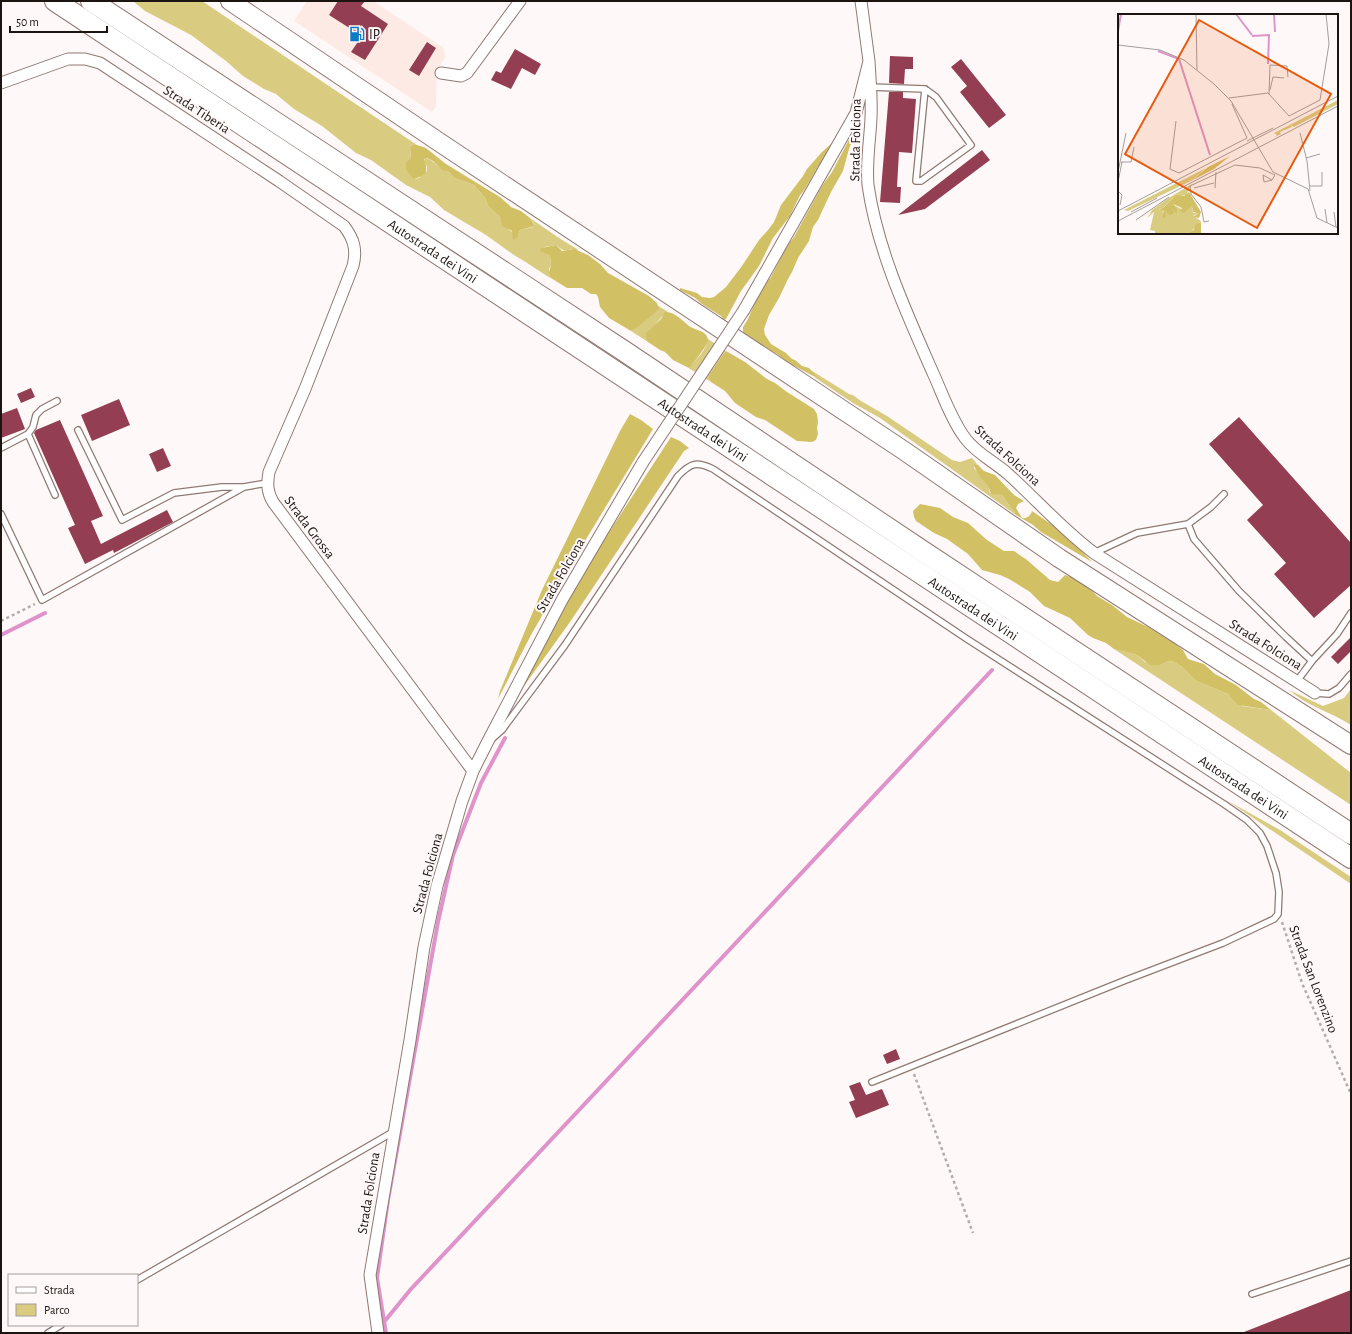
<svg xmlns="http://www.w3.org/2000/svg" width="1352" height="1334" viewBox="0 0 1352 1334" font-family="'Alegreya Sans',sans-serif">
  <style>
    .built { fill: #feeae4 }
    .green { fill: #d9cb80 }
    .forest { fill: #d2c064 }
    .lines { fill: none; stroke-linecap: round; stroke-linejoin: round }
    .stream { stroke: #df93ca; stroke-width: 4 }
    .building { fill: #933e52 }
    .service-casing { stroke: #8f7973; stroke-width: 8 }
    .minor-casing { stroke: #8f7973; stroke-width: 13 }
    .trunk-casing { stroke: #8f7973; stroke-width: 20 }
    .motorway-casing { stroke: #8f7973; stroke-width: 22 }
    .path { stroke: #b3adac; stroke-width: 2.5; stroke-dasharray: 3 3; stroke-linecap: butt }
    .service { stroke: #fff; stroke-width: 5.5 }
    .minor { stroke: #fff; stroke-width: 11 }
    .trunk { stroke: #fff; stroke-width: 18 }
    .motorway { stroke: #fff; stroke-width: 20 }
    .minor-bridge-casing { stroke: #8f7973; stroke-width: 13; stroke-linecap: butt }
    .minor-bridge { stroke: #fff; stroke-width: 11 }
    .labels { text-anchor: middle; stroke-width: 4; stroke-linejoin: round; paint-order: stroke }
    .poi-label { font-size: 14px; fill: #1c1411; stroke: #fef9f8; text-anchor: start }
    .street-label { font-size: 14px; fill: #1c1411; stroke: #fef9f8 }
    .inset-river { fill: none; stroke: #df93ca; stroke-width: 2 }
    .inset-road { fill: none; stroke: #a49d9c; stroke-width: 1 }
    .view { fill: #e8590c; fill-opacity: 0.15; stroke: #e8590c; stroke-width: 2 }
    .inset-edge { fill: none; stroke: #1c1411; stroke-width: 2 }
  </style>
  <rect width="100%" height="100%" fill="#fef9f8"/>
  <path class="built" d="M 307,1 L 373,1 L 444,48 L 445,58 L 437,69 L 436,107 L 432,112 L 294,21 Z"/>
  <path class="green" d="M 133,1 L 202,1 L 417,145 L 414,144 L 410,147 L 411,158 L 406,165 L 407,168 L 415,179 L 419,178 L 427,171 L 427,167 L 424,161 L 425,158 C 434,159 437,169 449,172 L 454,178 L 474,185 L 485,198 L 488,206 L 500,217 L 502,224 C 507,228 512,233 518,235 L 520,230 L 533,227 L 535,225 L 530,218 L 559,238 L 577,249 L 578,251 L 571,249 C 564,252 562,250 556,245 L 544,247 L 541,251 L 550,256 L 551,265 L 549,269 L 551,278 L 547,276 L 524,261 L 514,255 L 486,235 L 444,210 L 430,197 L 406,185 L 371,160 L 356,153 L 322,126 L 294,109 L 276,94 L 264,89 L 243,76 L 226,61 L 191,35 L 145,11 Z
    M 657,305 L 668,312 C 662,314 656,326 649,330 L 648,342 L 631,331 C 642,324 654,316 657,305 Z
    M 708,339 L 726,351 C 718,358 714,368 708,377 L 711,382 L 687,367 L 690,366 C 697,359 707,349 708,339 Z
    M 809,369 L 849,394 L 853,395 L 861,401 L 887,416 L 952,460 L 960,462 L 972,458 L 982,470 L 976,464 L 974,468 L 988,486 L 990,493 L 1002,495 L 1016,515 L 880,418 L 853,403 L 814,377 L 817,378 Z
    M 1114,649 L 1137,655 L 1145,662 L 1160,665 L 1169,661 L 1174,662 L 1182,667 L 1196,681 L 1228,694 L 1242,706 L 1271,710 L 1351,773 L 1351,805 Z
    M 1351,689 L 1351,725 C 1331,712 1307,706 1289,690 L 1323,706 L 1344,698 Z
    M 1228,801 L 1280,830 L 1351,877 L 1351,884 Z"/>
  <path class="forest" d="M 854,130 L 856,132 L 849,149 L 843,171 L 831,192 L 818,220 L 813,227 L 809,241 L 798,258 L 792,272 L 788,279 L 779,298 L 769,315 L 764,329 L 765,335 L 771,344 L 786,353 L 792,359 L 795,360 L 802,366 L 809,368 L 818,378 L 817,378 L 785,361 L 777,354 L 764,348 L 755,340 L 743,333 L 743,327 L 748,319 L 760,290 L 771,277 L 787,246 L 794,237 L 822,186 L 832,172 Z
    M 832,143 L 825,158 L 818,167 L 803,192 L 800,195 L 790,216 L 773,238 L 759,266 L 741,291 L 726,319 L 724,320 L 721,316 L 702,304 L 695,298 L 680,290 L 680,288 L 697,293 L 702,297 L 710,298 L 714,297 L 726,287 L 742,266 L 759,240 L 768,230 L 774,222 L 781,205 L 803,176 L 807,169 L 822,152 Z
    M 414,144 L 426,148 L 446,164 L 500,197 L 511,207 L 521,211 L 530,218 L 535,226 L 520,230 L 517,238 L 513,240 L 512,231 L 502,226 L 500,217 L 488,206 L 485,198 L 474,185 L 454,178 L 449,172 L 442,170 L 433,161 L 427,158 L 424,159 C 428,171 428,175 414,179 L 406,170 L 406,163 L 411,158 L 410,147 Z
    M 556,245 L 562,251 L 574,249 L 588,255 L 600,264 L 608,273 L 649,296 L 657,303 L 659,309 C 650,317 642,325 631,331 L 609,318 L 600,307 L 598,297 L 596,294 L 591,294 L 582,288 L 567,288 L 551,278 L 549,273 L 551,265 L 550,256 L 540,251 L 541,248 Z
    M 665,312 C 674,311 683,321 689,326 C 694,330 709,331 708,341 C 707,346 694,362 690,367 L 687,367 L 673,360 L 665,352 L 660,350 L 648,342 L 646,337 L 646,333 L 661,319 Z
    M 726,351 L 745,362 L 767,379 L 775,383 L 787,392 L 814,409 L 817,414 L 818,422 L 817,428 L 818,434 L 816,440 L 812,442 L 797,441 L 765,420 L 756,417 L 735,403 L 725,391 L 711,382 L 708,377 C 714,368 719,358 726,351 Z
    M 630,414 L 641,420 L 653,429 L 574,559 L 531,635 L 498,699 L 500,691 L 542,590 L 620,431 Z
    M 671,437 L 680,441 L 689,448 L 684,451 L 570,622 L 511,704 L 585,569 Z
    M 974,464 L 978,465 L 984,471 L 995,475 L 1014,495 L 1024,501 L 1018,504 L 1016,508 L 1022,518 C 1027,519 1031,515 1032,511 L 1064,533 L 1092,562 L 1041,532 L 1033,525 L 1016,515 L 1002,495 L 991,494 C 990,491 989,488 987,485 C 982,479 975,472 974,464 Z
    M 920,504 L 940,508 L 953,517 L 968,523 L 987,540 L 1004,551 L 1014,551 L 1027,560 L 1050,580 L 1058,582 L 1065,575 L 1084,582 L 1097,596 L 1112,605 L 1127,617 L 1148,627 L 1174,643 L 1183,650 L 1188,659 L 1204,664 L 1215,674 L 1236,685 L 1254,699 L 1261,702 L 1271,710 L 1238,705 L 1228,694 L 1196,681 L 1182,667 L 1174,662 L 1169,661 L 1160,665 L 1150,665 L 1137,655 L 1114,649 L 1106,643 L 1093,638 L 1088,635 L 1070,618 L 1044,606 L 1030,592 L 1009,579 L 1000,575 L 982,570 L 968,554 L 947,539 L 934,533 L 916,521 L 914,517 L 913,511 Z"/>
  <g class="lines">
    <path class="stream" d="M 1,635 L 45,613
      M 384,1322 L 411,1289 L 992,670
      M 386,1333 L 377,1278 L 388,1200 L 438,922 L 453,855 L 481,783 L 505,738"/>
  </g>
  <path class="building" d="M 338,1 L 365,1 L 361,6 L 388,24 L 365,60 L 351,52 L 362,36 L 329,15 Z
    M 427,42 L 436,48 L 419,76 L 409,70 Z
    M 515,49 L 541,64 L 535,75 L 522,68 L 511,89 L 491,80 L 496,71 L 501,73 Z
    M 890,56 L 913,57 L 913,69 L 905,69 L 904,84 L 889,83 Z
    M 961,59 L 1006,115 L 989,128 L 960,92 L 967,86 L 951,67 Z
    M 889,92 L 903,92 L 903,98 L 916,99 L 912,153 L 899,152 L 897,187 L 901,187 L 900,203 L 880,202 Z
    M 982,150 L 990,160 L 925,209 L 898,215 Z
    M 31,388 L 35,397 L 21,403 L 17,394 Z
    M 119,399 L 130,425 L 92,441 L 81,415 Z
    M 17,408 L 25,429 L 1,438 L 1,414 Z
    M 1239,417 L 1351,543 L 1351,585 L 1314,618 L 1274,574 L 1286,563 L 1247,520 L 1263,505 L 1209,444 Z
    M 60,420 L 103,516 L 91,521 L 101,544 L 167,510 L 173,522 L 114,553 L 113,550 L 85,564 L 68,528 L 75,525 L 34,433 L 36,430 Z
    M 163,448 L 171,466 L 157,472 L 149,454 Z
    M 1351,637 L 1351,651 L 1338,664 L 1331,657 Z
    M 896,1049 L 900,1059 L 887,1064 L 883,1055 Z
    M 860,1082 L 866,1095 L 882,1089 L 889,1105 L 856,1118 L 849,1102 L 855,1100 L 849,1086 Z
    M 1351,1290 L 1351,1333 L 1244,1333 L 1244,1332 Z"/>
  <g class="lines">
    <defs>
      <path id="service" d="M 870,87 L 925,89 L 936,97 L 971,145 L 921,181 L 916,181 L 925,89
        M 78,430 L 122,520 L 174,493 L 222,487 L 244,487
        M 28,434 L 55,495
        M 1,448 L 28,434 L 33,427 L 36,415 L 42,409 L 57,401
        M 1,514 L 42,600 L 244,487 L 267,483
        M 1188,524 L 1194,539 L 1239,591 L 1286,637 L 1312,661
        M 1094,553 L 1137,533 L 1188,524 L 1211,507 L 1224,494
        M 1297,681 L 1312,661 L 1337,634 L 1351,613
        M 1315,693 L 1329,694 L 1339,688 L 1351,674
        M 493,738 L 502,730 L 565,645 L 678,476 C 691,463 696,461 713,469 L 967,639 L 1224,804 L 1247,820 L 1260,833 L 1267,846 L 1276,873 L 1279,892 L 1278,914 L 1274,919 L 1223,943 L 1126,980 L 872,1082
        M 137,1280 L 393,1132
        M 1252,1294 L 1351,1261
        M 48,1333 L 61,1325"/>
      <path id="minor" d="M 869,61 C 870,80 872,99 871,118 C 870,140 866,163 868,185 C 877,249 907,314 933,373 C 943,395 951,419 965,438 C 976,453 993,461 1007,473 C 1036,499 1062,529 1094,553 L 1315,693
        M 441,73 L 461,76 L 467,73 L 520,1
        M 1,83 L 68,59 L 85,59 L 100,63 L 279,181 L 344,226 C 354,239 357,250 353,266 L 305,389 L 269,472 C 267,484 267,492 273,502 L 473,771
        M 744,310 L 856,113 L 869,61 L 861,1
        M 378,1333 L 370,1275 L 410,1040 L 424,947 L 437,886 L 462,801 L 473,771 L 487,743 L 562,600 L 643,462"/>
      <path id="trunk" d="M 230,1 L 442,144 L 903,450 L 1059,558 L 1351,745"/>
      <g id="motorway">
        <path id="s1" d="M 55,1 L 1351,858"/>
        <path d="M 91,1 L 624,351 L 921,550 L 1351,834"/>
      </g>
    </defs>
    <use href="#service" class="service-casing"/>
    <use href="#minor" class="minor-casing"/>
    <use href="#trunk" class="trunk-casing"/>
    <use href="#motorway" class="motorway-casing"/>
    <path class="path" d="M 1,621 L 35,604
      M 1282,922 L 1302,983 L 1351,1094
      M 914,1074 L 973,1233"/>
    <use href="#service" class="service"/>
    <use href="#minor" class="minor"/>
    <use href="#trunk" class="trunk"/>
    <use href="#motorway" class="motorway"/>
    <defs>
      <path id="minor-bridge" d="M 643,462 L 744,310"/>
    </defs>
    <use href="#minor-bridge" class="minor-bridge-casing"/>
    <use href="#minor-bridge" class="minor-bridge"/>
  </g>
  <defs>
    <symbol id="fuel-bare" viewBox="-9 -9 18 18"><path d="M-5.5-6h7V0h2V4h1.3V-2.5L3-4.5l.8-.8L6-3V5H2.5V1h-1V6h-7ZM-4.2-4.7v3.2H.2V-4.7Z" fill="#0b7bc5" stroke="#fef9f8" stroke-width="2.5" paint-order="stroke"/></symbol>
  </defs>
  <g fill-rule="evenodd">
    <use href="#fuel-bare" x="346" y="23" width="22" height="22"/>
  </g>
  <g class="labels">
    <g class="poi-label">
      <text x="369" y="39">IP</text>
    </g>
    <g class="street-label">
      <text transform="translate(197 109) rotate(33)" y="5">Strada Tiberia</text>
      <text transform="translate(855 140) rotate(-89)" y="5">Strada Folciona</text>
      <text dy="5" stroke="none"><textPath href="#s1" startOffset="453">Autostrada dei Vini</textPath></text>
      <text dy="5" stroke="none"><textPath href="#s1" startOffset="777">Autostrada dei Vini</textPath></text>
      <text transform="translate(1008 455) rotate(42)" y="5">Strada Folciona</text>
      <text transform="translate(310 527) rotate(53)" y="5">Strada Grossa</text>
      <text transform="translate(560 575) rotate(-60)" y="5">Strada Folciona</text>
      <text dy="5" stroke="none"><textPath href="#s1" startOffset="1101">Autostrada dei Vini</textPath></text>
      <text transform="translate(1266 644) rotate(32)" y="5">Strada Folciona</text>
      <text dy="5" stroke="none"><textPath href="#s1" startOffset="1425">Autostrada dei Vini</textPath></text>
      <text transform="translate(427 873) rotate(-75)" y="5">Strada Folciona</text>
      <text transform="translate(1314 979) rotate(69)" y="5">Strada San Lorenzino</text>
      <text transform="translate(368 1193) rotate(-81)" y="5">Strada Folciona</text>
    </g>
  </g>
  <g transform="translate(1118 14)">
    <rect width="220" height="220" fill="#fef9f8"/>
    <path d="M 220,86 L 220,90 L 176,113 L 173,111 L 174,113 L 162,118 L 163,120 L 157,123 L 159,121 L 156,119 ZM 88,154 L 73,167 L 10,197 L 6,196 ZM 74,170 L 68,181 L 56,183 L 45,194 L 40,195 L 46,197 L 44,199 L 49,197 L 51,202 L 55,194 L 59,202 L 60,196 L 54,190 L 67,197 L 74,192 L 75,199 L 78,199 L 77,195 L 81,199 L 75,202 L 83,207 L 74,217 L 67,220 L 37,220 L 37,217 L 32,216 L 36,198 L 29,204 L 35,195 L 18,208 L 49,185 Z" fill="#d9cb80"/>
    <path d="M 112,142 L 96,155 L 73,167 L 90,153 ZM 71,178 L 83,198 L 81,204 L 75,203 L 81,199 L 75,198 L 74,192 L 66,199 L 62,197 L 64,194 L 55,190 L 60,196 L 59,202 L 55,195 L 56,199 L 51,202 L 48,197 L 47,204 L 44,204 L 46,197 L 40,195 L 45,194 L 58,181 L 66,182 ZM 83,208 L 83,220 L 67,220 L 76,216 L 77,211 Z" fill="#d2c064"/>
    <path class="inset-river" d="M 118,0 L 134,21M 156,0 L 157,18M 0,17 L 3,0M 134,22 L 151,21 L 150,50M 40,37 L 61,45M 61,45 L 92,141"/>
    <path class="inset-road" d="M 78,0 L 79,56M 0,31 L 42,36 L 66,46 L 96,70 L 113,87 L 155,158 L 190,175 L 199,204 L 220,214M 152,76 L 155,63 L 166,64M 151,80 L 152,51 L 169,52 L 170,63M 111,84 L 150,79 L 171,102 L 202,86 L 211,30 L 208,0M 58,107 L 52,155 L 61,159 L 129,124 L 114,90M 182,119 L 189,147 L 192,177M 129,127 L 155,114M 188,144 L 202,140M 3,148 L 13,148 L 16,133M 0,158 L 8,119M 154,166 L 145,161 L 146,168 L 154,166 L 157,161M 0,168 L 4,148M 192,172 L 204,172 L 204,158M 76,174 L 96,169M 97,174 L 98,158M 0,177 L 4,181 L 2,191M 207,195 L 209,209M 0,197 L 220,82M 13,198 L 39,184M 216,198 L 218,213M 18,206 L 51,183M 0,207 L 220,92M 91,207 L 86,208 L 83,193 L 73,180 L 72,172 L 117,151 L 142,154 L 157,161"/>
    <path class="view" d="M 81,6 L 213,80 L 139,214 L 7,140 Z"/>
    <rect width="220" height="220" class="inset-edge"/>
  </g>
  <rect width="1352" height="1334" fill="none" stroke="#1c1411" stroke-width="4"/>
  <rect x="8" y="1274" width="130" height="52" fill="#fef9f8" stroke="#a49d9c"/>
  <rect x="16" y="1287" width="20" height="6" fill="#ffffff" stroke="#a49d9c"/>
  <text x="44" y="1294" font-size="12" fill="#1c1411">Strada</text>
  <rect x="16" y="1304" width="20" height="12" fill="#d9cb80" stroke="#a49d9c"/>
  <text x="44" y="1314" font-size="12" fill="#1c1411">Parco</text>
  <path d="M10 26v6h97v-6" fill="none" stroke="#1c1411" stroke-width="2"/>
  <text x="16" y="26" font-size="12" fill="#1c1411" stroke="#fef9f8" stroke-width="3" paint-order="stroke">50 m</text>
</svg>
